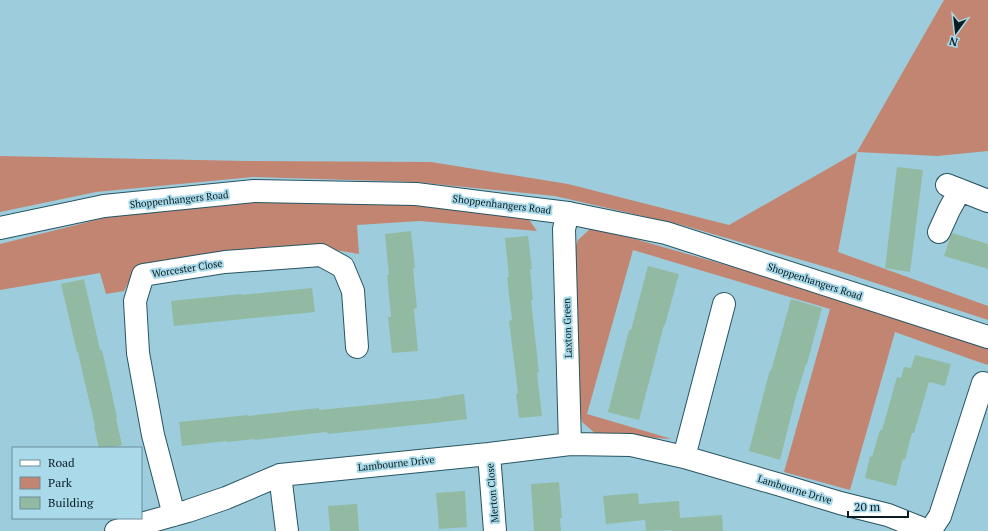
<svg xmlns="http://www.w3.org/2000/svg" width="988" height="531" viewBox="0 0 988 531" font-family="'PT Serif',serif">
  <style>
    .green { fill: #c28571 }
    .building { fill: #92baa2 }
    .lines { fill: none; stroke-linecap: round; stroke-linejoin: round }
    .street-casing { stroke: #275562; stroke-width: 24 }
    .secondary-casing { stroke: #275562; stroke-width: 24 }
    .street { stroke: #fff; stroke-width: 22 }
    .secondary { stroke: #fff; stroke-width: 22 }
    .labels { text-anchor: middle; stroke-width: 4; stroke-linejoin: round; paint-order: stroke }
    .street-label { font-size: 10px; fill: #091d22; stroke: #aadae9 }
  </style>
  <rect width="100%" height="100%" fill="#9dcddc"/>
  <path class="green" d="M 944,0 L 988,0 L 988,151 L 937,156 L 857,152 L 838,252 L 988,306 L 988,320 L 836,270 L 682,225 L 555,196 L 415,182 L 253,177 L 96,192 L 0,212 L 0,156 L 247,161 L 431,162 L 568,184 L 729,225 L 857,152 Z
    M 255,202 L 415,203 L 527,217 L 537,231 L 420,221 L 357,225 L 359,254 L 329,249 L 135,269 L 124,291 L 106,294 L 100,273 L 0,290 L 0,244 L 108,217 Z
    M 591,228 L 635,239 L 838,297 L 988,347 L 988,365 L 973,360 L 895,332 L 850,490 L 784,472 L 830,309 L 633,250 L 587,414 L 672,439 L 596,434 L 582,422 L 577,401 L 571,260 L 578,240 Z"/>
  <path class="building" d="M 897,167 L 923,170 L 910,272 L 885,268 Z
    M 411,231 L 415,268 L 413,268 L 417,308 L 414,309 L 418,351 L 392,353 L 388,317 L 391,317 L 387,275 L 389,275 L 385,234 Z
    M 952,233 L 988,244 L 988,269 L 944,256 L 950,238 Z
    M 528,236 L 532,269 L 530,269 L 533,300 L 531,300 L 539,372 L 537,373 L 542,416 L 519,418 L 516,394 L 518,393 L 509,321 L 512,320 L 507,277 L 509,277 L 505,238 Z
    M 648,266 L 679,274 L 665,325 L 664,325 L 639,420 L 608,412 L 629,330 L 631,330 Z
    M 84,279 L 100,350 L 102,350 L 112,394 L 117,418 L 116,418 L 122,445 L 109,448 L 99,448 L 94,426 L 95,426 L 84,379 L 78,352 L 77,352 L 61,284 Z
    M 312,288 L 315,312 L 174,326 L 171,301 L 241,294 L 241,295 Z
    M 791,299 L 822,308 L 807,364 L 806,364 L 795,400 L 780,460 L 749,451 L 763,396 L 770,370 L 771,371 Z
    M 915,355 L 951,364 L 945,386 L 929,382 L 914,433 L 912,433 L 905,460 L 903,459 L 896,486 L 865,478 L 870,456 L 872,457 L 880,430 L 882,430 L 897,377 L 901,378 L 904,367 L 911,368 Z
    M 464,394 L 467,419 L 425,424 L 328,434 L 327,432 L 255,440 L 255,439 L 227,442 L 227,441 L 182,446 L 179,422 L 248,415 L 248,416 L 319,408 L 319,410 L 441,398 L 441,397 Z
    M 559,482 L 562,518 L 560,518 L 561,531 L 534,531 L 531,484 Z
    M 465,491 L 467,527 L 439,529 L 436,493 Z
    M 638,493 L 639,504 L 679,501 L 680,518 L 722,515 L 723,531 L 672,531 L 672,530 L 646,531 L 645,520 L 606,524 L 603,496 Z
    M 357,504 L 359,531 L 330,531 L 328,506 Z"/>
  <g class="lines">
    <defs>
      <path id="street" d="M 947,185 L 988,201
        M 568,213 L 564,229 L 570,444
        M 939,232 L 949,210 L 960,190
        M 489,454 L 495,531
        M 684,457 L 724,304
        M 280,475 L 287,531
        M 174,515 L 153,435 L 138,353 L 135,301 L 143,275 L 225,262 L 321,255 L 343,267 L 353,291 L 357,347
        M 116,531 L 188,511 L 226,498 L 280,475 L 489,454 L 570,444 L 631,445 L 684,457 L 784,486 L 840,503 L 888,515 L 928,531
        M 930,531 L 940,516 L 983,383"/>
      <path id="secondary" d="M 0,228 L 104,206 L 254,191 L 416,194 L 568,213 L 666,233 L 988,337"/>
    </defs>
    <use href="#street" class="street-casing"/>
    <use href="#secondary" class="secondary-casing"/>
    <use href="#street" class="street"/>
    <use href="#secondary" class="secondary"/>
  </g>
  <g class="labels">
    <g class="street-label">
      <text transform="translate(179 199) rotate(-6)" y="4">Shoppenhangers Road</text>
      <text transform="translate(502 204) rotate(7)" y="4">Shoppenhangers Road</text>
      <text transform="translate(187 268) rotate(-9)" y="4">Worcester Close</text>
      <text transform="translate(815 281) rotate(18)" y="4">Shoppenhangers Road</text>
      <text transform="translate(567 328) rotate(-92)" y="4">Laxton Green</text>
      <text transform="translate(396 463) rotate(-6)" y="4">Lambourne Drive</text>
      <text transform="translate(795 489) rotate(17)" y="4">Lambourne Drive</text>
      <text transform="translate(492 493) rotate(-95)" y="4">Merton Close</text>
    </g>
  </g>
  <rect x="12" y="447" width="130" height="72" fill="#aadae9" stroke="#6a8e99"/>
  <rect x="20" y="460" width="20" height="6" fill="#ffffff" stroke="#6a8e99"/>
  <text x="48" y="467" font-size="12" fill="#091d22">Road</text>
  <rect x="20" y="477" width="20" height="12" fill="#c28571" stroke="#6a8e99"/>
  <text x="48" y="487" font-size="12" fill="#091d22">Park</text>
  <rect x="20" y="497" width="20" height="12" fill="#92baa2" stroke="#6a8e99"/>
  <text x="48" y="507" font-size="12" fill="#091d22">Building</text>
  <g transform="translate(956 32) rotate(195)" stroke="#aadae9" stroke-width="3" paint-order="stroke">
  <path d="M0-3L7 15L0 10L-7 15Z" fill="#091d22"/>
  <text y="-6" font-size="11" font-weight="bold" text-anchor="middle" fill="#091d22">N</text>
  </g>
  <path d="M848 511v6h60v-6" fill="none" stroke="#091d22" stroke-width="2"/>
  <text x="854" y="511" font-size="12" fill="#091d22" stroke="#aadae9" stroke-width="3" paint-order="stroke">20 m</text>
</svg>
